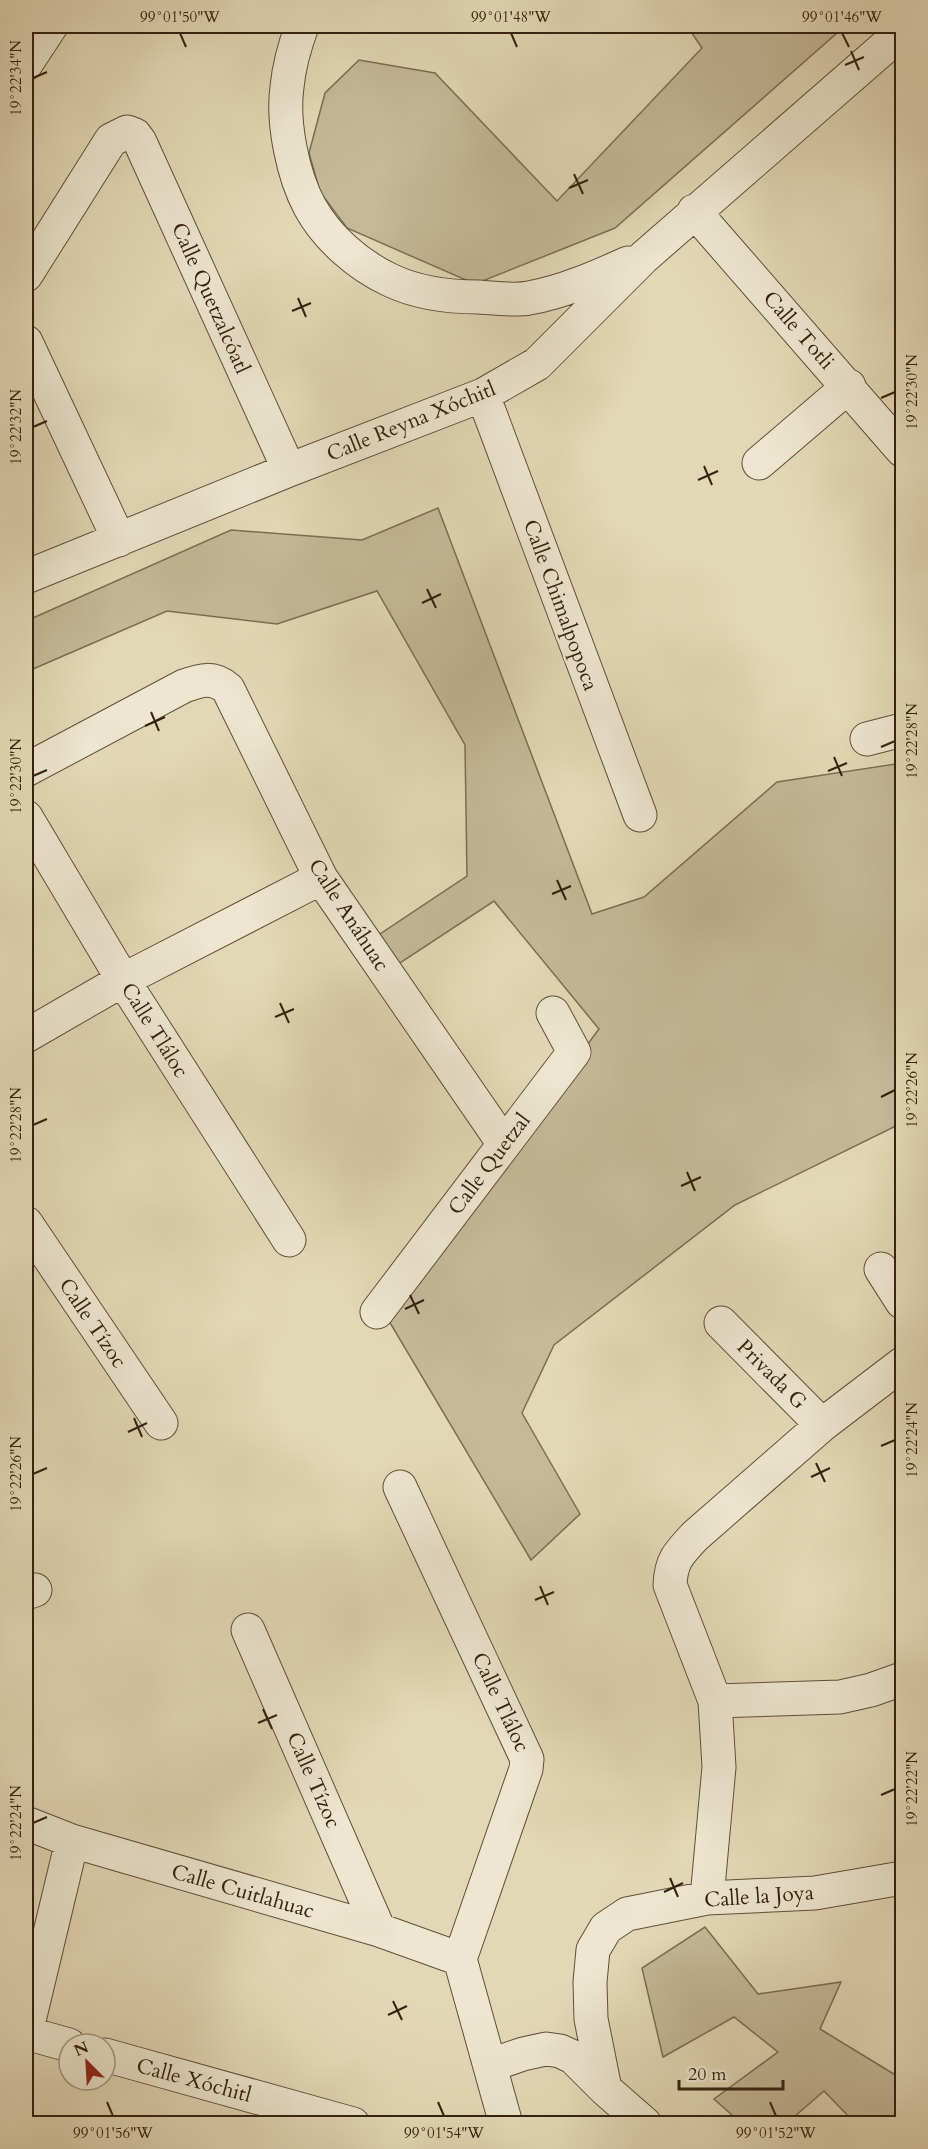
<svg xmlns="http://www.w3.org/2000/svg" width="928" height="2149" viewBox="0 0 928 2149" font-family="Cardo,serif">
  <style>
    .green { fill: #c5b999; stroke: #7c6d54; stroke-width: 1.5 }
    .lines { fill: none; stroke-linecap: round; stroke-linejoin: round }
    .minor-casing { stroke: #604f38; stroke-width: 35 }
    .minor { stroke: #ede6d0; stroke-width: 33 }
    .ticks { fill: none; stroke: #34210e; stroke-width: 2 }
    .labels { text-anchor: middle; stroke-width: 5; stroke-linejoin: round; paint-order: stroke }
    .street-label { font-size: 21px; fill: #34210e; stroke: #ede6d0 }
    .neatline { fill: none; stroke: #34210e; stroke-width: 2 }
    .ticks-label { font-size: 15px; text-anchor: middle; fill: #34210e }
  </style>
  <rect width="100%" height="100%" fill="#e3d8b6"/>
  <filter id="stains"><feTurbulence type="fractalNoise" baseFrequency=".00333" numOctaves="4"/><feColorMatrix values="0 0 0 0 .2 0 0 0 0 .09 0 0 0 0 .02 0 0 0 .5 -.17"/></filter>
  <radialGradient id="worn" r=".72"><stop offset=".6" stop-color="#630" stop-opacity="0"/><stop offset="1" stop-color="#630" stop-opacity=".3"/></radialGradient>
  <path class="green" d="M 687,26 L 845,26 L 615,228 L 475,284 L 347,228 L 320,192 L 309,153 L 325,93 L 359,60 L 435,73 L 557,201 L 702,48 Z
    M 438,508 L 592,914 L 644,897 L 777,782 L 902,763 L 902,1123 L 735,1205 L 554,1345 L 522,1413 L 580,1514 L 531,1560 L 386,1316 L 599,1029 L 494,901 L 397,965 L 380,934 L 467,876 L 465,745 L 377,591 L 277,624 L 167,611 L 26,672 L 26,621 L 231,530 L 362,540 Z
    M 705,1927 L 758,1994 L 841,1982 L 820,2029 L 902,2079 L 902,2123 L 855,2123 L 824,2091 L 787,2123 L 741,2123 L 714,2099 L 778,2052 L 734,2017 L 663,2057 L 642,1968 Z"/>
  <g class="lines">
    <defs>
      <path id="minor" d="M 302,26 C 295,45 289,66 287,87 C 282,123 293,176 310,207 C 327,238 358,265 390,280 C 417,293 449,297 479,297 C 495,298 514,301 529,298 C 563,292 597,277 628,263
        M 26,64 L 51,26
        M 694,211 L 902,450
        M 26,275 L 111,140 L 127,132 L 135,135 L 140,142 L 289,470
        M 26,342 L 119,540
        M 483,395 L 640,815
        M 759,463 L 849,386
        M 26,577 L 289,470 L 483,395 L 537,364 L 644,257 L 902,32
        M 867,739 L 902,730
        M 26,770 L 184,686 C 201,680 213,676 228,689 L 321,878 L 504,1144
        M 26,817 L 123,980 L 289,1240
        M 26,1036 L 123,980 L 321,878
        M 26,1223 L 161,1423
        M 881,1269 L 902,1302
        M 377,1312 L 574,1052 L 553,1013
        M 721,1323 L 822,1425
        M 400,1487 L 527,1759 L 526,1769 L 460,1959
        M 26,1593 L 35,1590
        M 248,1630 L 379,1930
        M 715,1701 L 840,1697 L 871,1690 L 902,1679
        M 26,1823 L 72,1841 L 379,1930 L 460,1959
        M 707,1898 L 719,1767 L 715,1701 L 670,1585 C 671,1561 678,1554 695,1536 L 822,1425 L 902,1364
        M 460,1959 L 506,2124
        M 26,2033 L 72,1841
        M 26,2033 L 69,2045
        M 105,2055 L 353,2124
        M 491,2065 L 523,2054 L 546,2049 L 560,2051 L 573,2057 L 605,2089 L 645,2124
        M 605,2089 L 591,2019 L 590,1982 L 593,1950 L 606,1928 L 627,1914 L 707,1898 L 815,1893 L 902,1878"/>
    </defs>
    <use href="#minor" class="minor-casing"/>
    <use href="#minor" class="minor"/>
  </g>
  <path class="ticks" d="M 180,33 L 186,47M 511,33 L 517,47M 842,33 L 849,47M 851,51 L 859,70M 845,65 L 864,57M 33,78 L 47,72M 574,174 L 583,194M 569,188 L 588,180M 298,298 L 306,317M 292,311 L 311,303M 881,398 L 895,392M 33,427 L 47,421M 704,466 L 712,485M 698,480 L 718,471M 427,589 L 436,608M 422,603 L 441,594M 151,712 L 159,731M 145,726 L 165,717M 881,747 L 895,741M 834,757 L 842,776M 828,771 L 847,763M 33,776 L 47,770M 557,880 L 566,900M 552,894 L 571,886M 280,1003 L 289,1023M 275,1017 L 294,1009M 881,1097 L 895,1090M 33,1125 L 47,1119M 687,1172 L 695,1191M 681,1186 L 701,1177M 410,1295 L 419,1314M 405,1309 L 424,1300M 134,1418 L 142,1437M 128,1432 L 147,1423M 881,1446 L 895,1440M 816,1463 L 825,1482M 33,1474 L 47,1468M 811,1477 L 830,1468M 540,1586 L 548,1605M 535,1600 L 554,1592M 263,1709 L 272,1729M 258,1723 L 277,1715M 881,1795 L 895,1789M 33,1823 L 47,1817M 670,1878 L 678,1897M 664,1892 L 683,1883M 393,2001 L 402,2020M 388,2015 L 407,2006M 107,2102 L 113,2116M 438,2102 L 444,2116M 770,2102 L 776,2116"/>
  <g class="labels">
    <g class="street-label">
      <text transform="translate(211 298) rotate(66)" y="7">Calle Quetzalcóatl</text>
      <text transform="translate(799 330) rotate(49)" y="7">Calle Totli</text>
      <text transform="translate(411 421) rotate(-22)" y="7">Calle Reyna Xóchitl</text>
      <text transform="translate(561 605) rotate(70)" y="7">Calle Chimalpopoca</text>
      <text transform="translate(349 915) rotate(57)" y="7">Calle Anáhuac</text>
      <text transform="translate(155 1030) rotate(58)" y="7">Calle Tláloc</text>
      <text transform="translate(489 1164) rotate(-53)" y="7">Calle Quetzal</text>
      <text transform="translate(93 1323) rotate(56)" y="7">Calle Tízoc</text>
      <text transform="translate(772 1374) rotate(45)" y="7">Privada G</text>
      <text transform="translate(501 1702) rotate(65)" y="7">Calle Tláloc</text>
      <text transform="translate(314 1780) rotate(66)" y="7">Calle Tízoc</text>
      <text transform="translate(243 1891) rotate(16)" y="7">Calle Cuitlahuac</text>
      <text transform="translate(759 1896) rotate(-4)" y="7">Calle la Joya</text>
      <text transform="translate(194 2080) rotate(15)" y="7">Calle Xóchitl</text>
    </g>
  </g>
  <rect width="928" height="2149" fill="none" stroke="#e3d8b6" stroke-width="66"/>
  <g transform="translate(87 2062) rotate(336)"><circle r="28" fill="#ede6d0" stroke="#a39782" stroke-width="1.5"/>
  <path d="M0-4.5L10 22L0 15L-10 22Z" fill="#8f2418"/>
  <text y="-9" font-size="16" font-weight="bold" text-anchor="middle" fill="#34210e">N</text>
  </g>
  <path d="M679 2080v9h104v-9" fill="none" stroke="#34210e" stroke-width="3"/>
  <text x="688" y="2080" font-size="18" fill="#34210e" stroke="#ede6d0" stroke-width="4.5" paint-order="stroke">20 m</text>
  <rect x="33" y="33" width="862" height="2083" class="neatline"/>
  <g class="ticks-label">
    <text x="180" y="22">99°01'50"W</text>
    <text x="511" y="22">99°01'48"W</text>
    <text x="842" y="22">99°01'46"W</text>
    <text transform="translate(16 78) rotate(-90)" y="5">19°22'34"N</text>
    <text transform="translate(912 392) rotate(-90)" y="5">19°22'30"N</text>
    <text transform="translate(16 427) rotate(-90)" y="5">19°22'32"N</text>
    <text transform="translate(912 741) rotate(-90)" y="5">19°22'28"N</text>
    <text transform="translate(16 776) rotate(-90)" y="5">19°22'30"N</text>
    <text transform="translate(912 1090) rotate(-90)" y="5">19°22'26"N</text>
    <text transform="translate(16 1125) rotate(-90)" y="5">19°22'28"N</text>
    <text transform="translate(912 1440) rotate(-90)" y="5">19°22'24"N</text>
    <text transform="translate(16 1474) rotate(-90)" y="5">19°22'26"N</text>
    <text transform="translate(912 1789) rotate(-90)" y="5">19°22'22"N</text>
    <text transform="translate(16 1823) rotate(-90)" y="5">19°22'24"N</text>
    <text x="113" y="2138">99°01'56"W</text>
    <text x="444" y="2138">99°01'54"W</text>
    <text x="776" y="2138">99°01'52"W</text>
  </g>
  <rect width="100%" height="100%" filter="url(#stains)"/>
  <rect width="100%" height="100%" fill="url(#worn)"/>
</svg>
